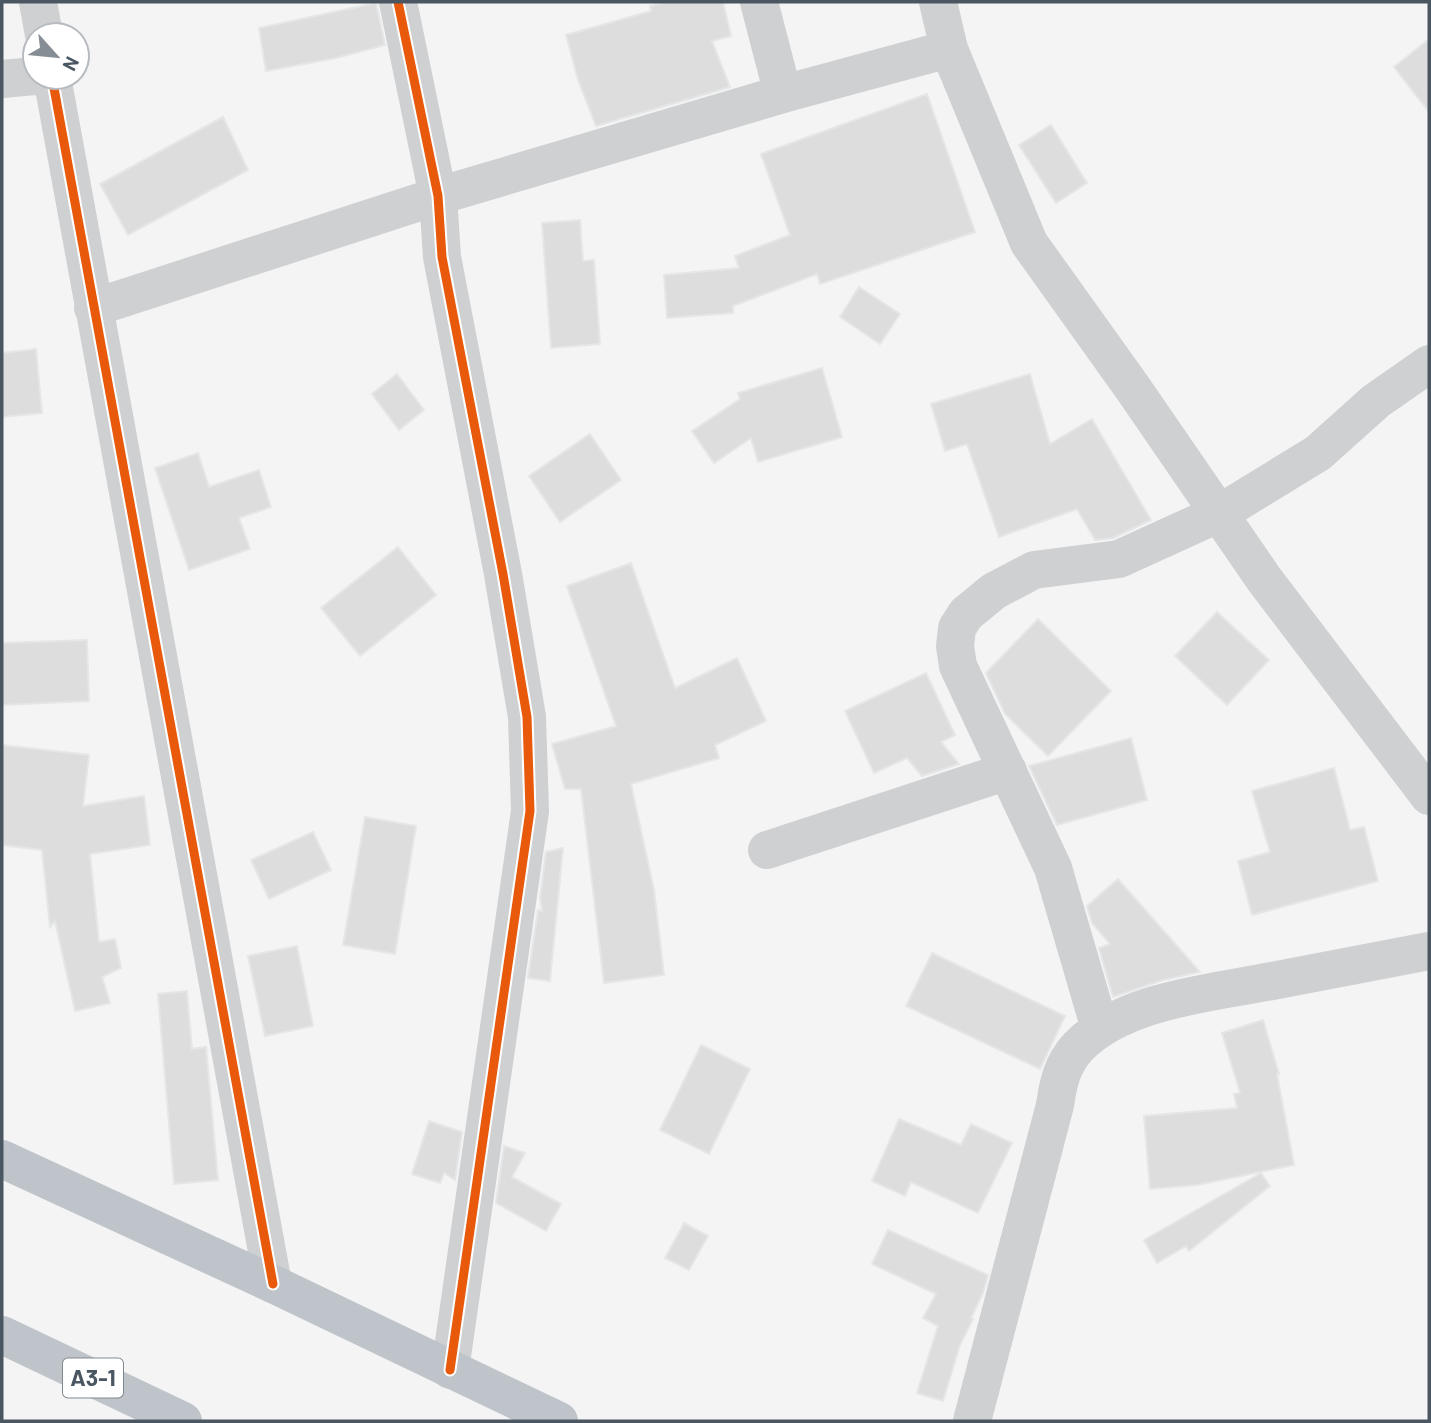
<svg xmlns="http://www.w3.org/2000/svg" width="1431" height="1423" viewBox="0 0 1431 1423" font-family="Barlow,sans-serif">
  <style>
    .building { fill: #ddddde; stroke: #e5e6e7; stroke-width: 2 }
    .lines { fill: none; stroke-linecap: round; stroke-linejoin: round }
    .minor { stroke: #ced0d2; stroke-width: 38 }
    .highway { stroke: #bec4c9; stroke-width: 38 }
    .cycleway-casing { stroke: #fff; stroke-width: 13 }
    .cycleway { stroke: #e8590c; stroke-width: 9 }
    .labels { text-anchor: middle; stroke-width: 5; stroke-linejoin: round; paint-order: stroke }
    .shield { fill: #fff; stroke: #808990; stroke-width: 2 }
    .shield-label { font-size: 23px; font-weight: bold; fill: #4a5661 }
  </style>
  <rect width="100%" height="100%" fill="#f4f4f4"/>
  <path class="building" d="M 667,2 L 723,2 L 731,36 L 712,41 L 730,87 L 596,126 L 578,80 L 566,35 L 651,11 L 650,6 Z
    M 376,3 L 385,45 L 336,58 L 266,71 L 259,28 Z
    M 1429,39 L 1429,112 L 1394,67 Z
    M 927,94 L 975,232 L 820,284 L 817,274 L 733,306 L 733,313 L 667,318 L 664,275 L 739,268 L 735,256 L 790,235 L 761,154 Z
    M 223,117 L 248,170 L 128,235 L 100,184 Z
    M 1051,125 L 1087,183 L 1056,203 L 1019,145 Z
    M 580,220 L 583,261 L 594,260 L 600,344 L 551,348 L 542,223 Z
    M 859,287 L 900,314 L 880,344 L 840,317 Z
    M 36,349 L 42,413 L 2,417 L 2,353 Z
    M 822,368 L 842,437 L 758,462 L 751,438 L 714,463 L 692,431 L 740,399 L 738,393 Z
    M 397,374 L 424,410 L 399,430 L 372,394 Z
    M 1030,374 L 1050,444 L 1092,419 L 1151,520 L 1113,538 L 1095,540 L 1077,509 L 999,537 L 967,444 L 945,451 L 931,404 Z
    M 590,434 L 621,480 L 560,522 L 529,476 Z
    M 198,453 L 209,487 L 259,470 L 271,507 L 239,518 L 250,549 L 189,570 L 155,468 Z
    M 398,547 L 436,595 L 360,656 L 321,608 Z
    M 631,563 L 675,688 L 737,658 L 766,721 L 715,745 L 719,758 L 631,784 L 654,890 L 664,975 L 604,983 L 581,789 L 565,789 L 552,744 L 616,726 L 567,586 Z
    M 1217,612 L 1269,660 L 1227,705 L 1175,656 Z
    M 1038,619 L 1111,691 L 1048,756 L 1005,714 L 986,673 Z
    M 87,640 L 89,701 L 2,705 L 2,643 Z
    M 926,673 L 955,735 L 941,742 L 959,764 L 922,776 L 907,758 L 874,773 L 845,711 Z
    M 1131,738 L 1147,800 L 1057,825 L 1029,766 Z
    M 2,745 L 89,755 L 83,806 L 144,796 L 150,845 L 90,854 L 99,942 L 115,939 L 121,968 L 102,977 L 110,1003 L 75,1011 L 55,921 L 50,927 L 42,850 L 2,845 Z
    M 1334,768 L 1350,830 L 1364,827 L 1378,881 L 1252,915 L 1238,861 L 1270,852 L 1252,791 Z
    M 365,817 L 416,826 L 395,954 L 343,945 Z
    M 313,832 L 331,870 L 269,899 L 251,860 Z
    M 563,848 L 550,981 L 528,978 L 538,910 L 542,911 L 540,898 L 546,852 Z
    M 1118,879 L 1200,972 L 1163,980 L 1113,997 L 1099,948 L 1110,944 L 1092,923 L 1087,906 Z
    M 297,946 L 313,1026 L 265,1036 L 248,956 Z
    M 932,953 L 1065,1016 L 1040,1069 L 906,1006 Z
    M 187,991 L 192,1049 L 206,1047 L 218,1180 L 174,1184 L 158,994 Z
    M 1263,1020 L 1279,1074 L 1277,1074 L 1294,1165 L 1197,1185 L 1150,1189 L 1144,1116 L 1237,1108 L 1234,1094 L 1240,1093 L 1222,1033 Z
    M 701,1045 L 750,1069 L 709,1154 L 660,1130 Z
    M 899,1119 L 961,1145 L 971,1124 L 1012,1143 L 978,1213 L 911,1182 L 905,1196 L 872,1181 Z
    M 429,1121 L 462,1132 L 455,1180 L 444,1173 L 440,1183 L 412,1174 Z
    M 504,1146 L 525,1153 L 512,1177 L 561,1204 L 546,1231 L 496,1203 Z
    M 1261,1173 L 1270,1186 L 1189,1251 L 1186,1246 L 1157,1263 L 1144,1240 Z
    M 684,1223 L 708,1236 L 689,1270 L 665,1258 Z
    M 888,1230 L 988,1275 L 983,1293 L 971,1318 L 973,1319 L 960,1345 L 943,1401 L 917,1393 L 938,1326 L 923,1318 L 936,1294 L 872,1264 Z"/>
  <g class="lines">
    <path class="minor" d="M 38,2 L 44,35
      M 398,2 L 438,196 L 442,257 L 503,574 L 527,717 L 530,811 L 450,1370
      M 759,2 L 783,94
      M 938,2 L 949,49 L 1029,243 L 1132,387 L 1264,579 L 1429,796
      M 52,77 L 273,1284
      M 2,79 L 35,76
      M 93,308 L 438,196 L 783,94 L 949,49
      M 767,850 L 1008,771
      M 1100,1029 L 1053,868 L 958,666 L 955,646 L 957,628 L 966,614 L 994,591 L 1034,570 L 1119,559 L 1220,513 L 1318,453 L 1376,401 L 1429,364
      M 972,1421 L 1055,1105 C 1058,1084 1062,1064 1078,1047 C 1123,1000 1211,993 1272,981 C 1324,971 1377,961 1429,951"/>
    <path class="highway" d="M 2,1159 L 273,1284 L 559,1421
      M 2,1335 L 183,1421"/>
    <defs>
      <path id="cycleway" d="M 398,2 L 438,196 L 442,257 L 503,574 L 527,717 L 530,811 L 450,1370
        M 52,77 L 273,1284"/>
    </defs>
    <use href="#cycleway" class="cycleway-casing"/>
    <use href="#cycleway" class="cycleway"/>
  </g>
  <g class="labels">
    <rect class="shield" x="63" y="1358.5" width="60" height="39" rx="5"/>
    <g class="shield-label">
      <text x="93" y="1386">A3-1</text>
    </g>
  </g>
  <rect width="1431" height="1423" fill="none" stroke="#4a5661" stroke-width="7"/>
  <g transform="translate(56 56) rotate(117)"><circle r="33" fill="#ffffff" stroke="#b7bbc0" stroke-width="2"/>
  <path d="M0-5L12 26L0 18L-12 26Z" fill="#868d94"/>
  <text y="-10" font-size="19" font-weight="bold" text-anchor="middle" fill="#4a5661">N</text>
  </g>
</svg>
